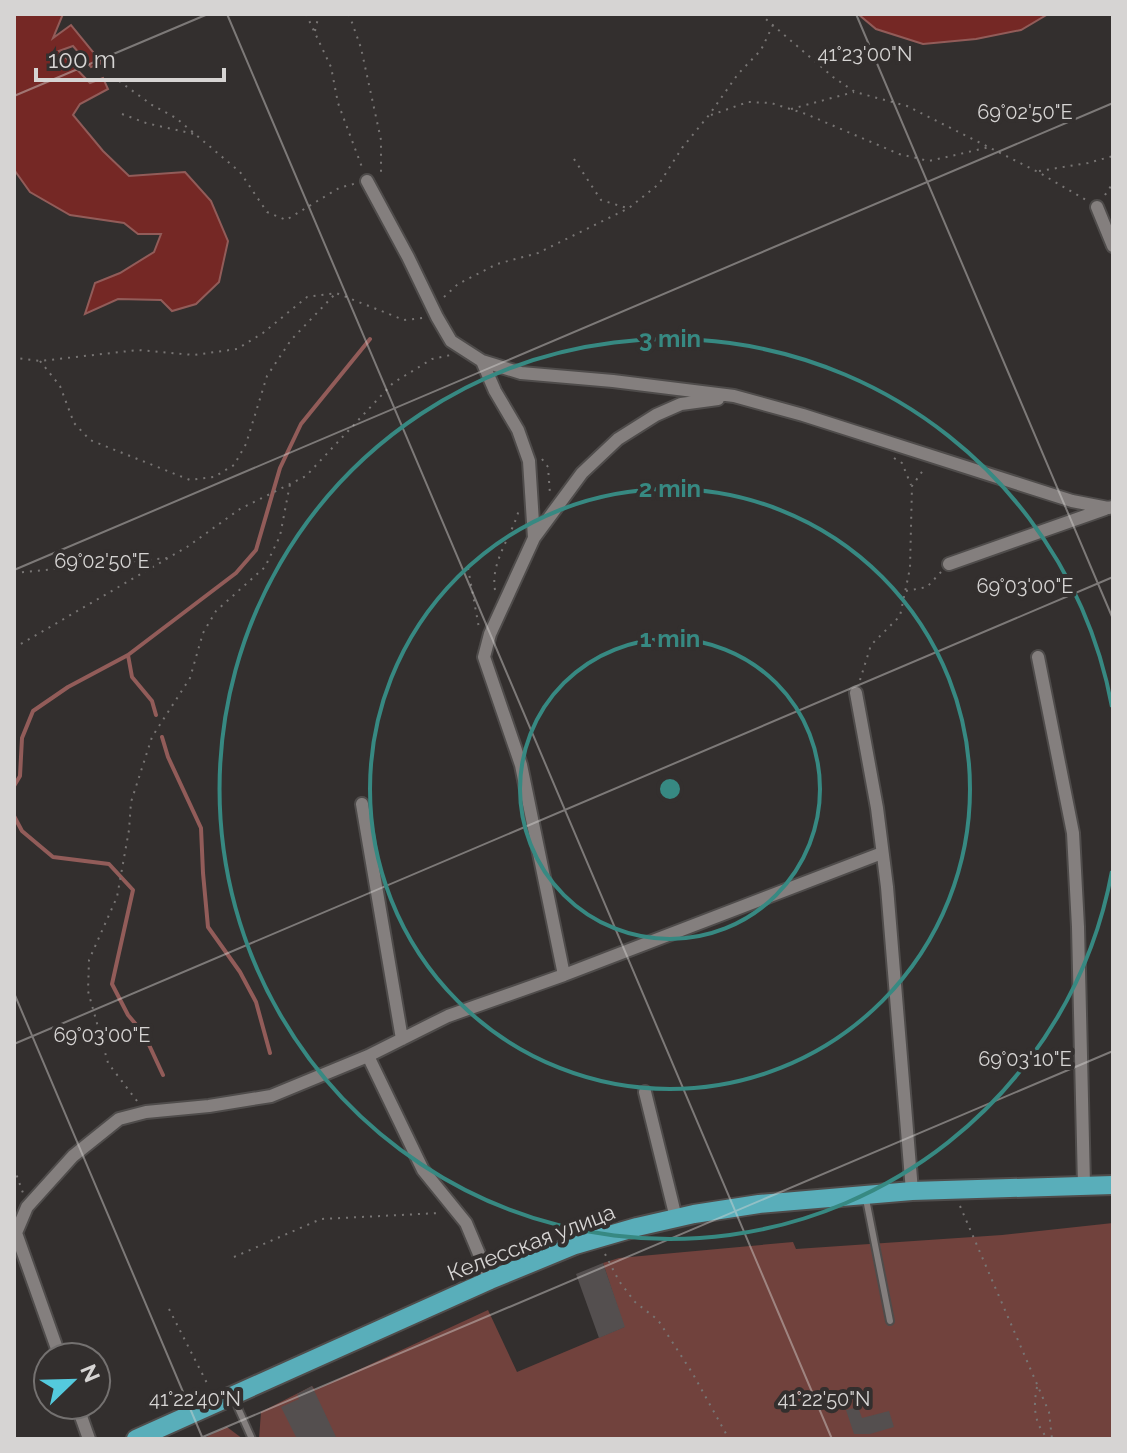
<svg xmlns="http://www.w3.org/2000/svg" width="1127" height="1453" viewBox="0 0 1127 1453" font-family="Raleway,sans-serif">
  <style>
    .green { fill: #71423d }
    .water { fill: #752825; stroke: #925c59; stroke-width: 2 }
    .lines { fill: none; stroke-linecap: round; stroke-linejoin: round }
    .stream { stroke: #925c59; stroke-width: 4 }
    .building { fill: #544f4f }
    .service-casing { stroke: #4f4c4b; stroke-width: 10 }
    .minor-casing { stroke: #4f4c4b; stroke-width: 16 }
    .primary-casing { stroke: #4f4c4b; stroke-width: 22 }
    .path { stroke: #787574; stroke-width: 2; stroke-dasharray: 2 6; stroke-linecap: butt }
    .service { stroke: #847f7e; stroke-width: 6 }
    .minor { stroke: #847f7e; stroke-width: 12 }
    .primary { stroke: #59aeba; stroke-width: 18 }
    .ticks { fill: none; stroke: #d6d4d3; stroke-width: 2; stroke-opacity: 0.45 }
    .ring { fill: none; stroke: #378982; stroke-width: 4 }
    .labels { text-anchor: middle; stroke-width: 8; stroke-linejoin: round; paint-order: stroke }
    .street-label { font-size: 22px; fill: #d6d4d3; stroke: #332f2e }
    .ticks-label { font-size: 20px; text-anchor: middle; fill: #d6d4d3; stroke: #332f2e; stroke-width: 8; stroke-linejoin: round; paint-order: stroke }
    .centre { fill: #378982; stroke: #332f2e; stroke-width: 4 }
    .ring-label { font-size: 24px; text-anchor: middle; font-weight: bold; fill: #378982; stroke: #332f2e; stroke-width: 8; stroke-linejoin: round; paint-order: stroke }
  </style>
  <rect width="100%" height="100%" fill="#332f2e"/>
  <path class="green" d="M 1113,1223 L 1113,1439 L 259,1439 L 261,1412 L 312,1386 L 315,1390 L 488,1310 L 517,1372 L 624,1327 L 603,1263 L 619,1258 L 793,1242 L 796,1249 L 1002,1235 Z
    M 227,1427 L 243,1439 L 202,1439 Z"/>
  <path class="water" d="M 14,14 L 63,14 L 53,38 L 71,25 L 102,63 L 91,67 L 73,46 L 59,51 L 90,83 L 103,78 L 108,89 L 80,104 L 73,115 L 103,151 L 129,176 L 185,172 L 211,201 L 228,241 L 219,282 L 196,304 L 172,311 L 161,300 L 118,299 L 85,314 L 95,283 L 120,273 L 154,252 L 161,234 L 138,234 L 124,223 L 70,215 L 30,192 L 15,171 Z
    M 858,14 L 1048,14 L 1021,30 L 976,39 L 923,44 L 876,29 Z"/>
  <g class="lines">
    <path class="stream" d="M 128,655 L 132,677 L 152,701 L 156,715
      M 162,737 L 168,757 L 201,828 L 203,873 L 208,927 L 240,972 L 256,1002 L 270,1053
      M 14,786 L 20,776 L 22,738 L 33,711 L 68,687 L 128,655 L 236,573 L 256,550 L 280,468 L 301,424 L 370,339
      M 14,816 L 22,831 L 53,857 L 109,864 L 133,890 L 112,984 L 128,1015 L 144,1034 L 163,1075"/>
  </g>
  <path class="building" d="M 603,1263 L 625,1327 L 599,1338 L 576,1274 Z
    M 312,1386 L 337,1439 L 297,1439 L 281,1407 L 299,1399 L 297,1394 Z
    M 858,1407 L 862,1418 L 889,1411 L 894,1427 L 870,1434 L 854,1434 L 846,1410 Z"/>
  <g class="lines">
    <defs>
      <path id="service" d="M 866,1199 L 890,1321
        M 234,1399 L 252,1439"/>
      <path id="minor" d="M 367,181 L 408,257 L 437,317 L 451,341 L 482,361 L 521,373 L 613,381 L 734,396 L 803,415 L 1072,501 L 1108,508 L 1113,507
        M 1097,207 L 1113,246
        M 482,361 L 495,391 L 518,430 L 529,461 L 534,538 L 490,634 L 484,657 L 521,765 L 564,975
        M 534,538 L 582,473 L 618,439 L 656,415 L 681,404 L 718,399
        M 949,564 L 1105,509
        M 1038,657 L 1073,833 L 1078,927 L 1084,1185
        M 856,693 L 877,808 L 887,887 L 912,1191
        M 362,804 L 402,1039
        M 368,1056 L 423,1170 L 466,1223 L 490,1280
        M 645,1092 L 676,1218
        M 60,1357 L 16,1233 L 27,1207 L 73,1156 L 119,1119 L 146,1112 L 209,1106 L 271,1096 L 368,1056 L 448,1016 L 564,975 L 882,853
        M 77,1405 L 89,1439"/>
      <path id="primary" d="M 136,1439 L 490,1280 L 575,1245 L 637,1227 L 694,1214 L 759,1204 L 912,1191 L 1113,1185"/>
    </defs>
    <use href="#service" class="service-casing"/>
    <use href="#minor" class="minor-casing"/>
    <use href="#primary" class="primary-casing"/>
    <path class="path" d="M 306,14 L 331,67 L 338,103 L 363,170
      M 349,14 L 361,48 L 381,140 L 381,177
      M 760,14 L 833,77 L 855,92 L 907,106 L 1038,172 L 1086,200
      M 315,31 L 319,14
      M 119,81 L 152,105 L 176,118 L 240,172 L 267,212 L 286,220 L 339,188 L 357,183
      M 791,109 L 854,92
      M 122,114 L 146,123 L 194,134
      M 711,115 L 748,102 L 771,103 L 806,114 L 899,154 L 929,161 L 990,147
      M 574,159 L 601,200 L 627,208
      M 1039,171 L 1088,163 L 1113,156
      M 1105,195 L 1113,183
      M 444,297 L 458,284 L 497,264 L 538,253 L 629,208 L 659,184 L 682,148 L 709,115 L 738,74 L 761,50 L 773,25
      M 14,355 L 16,358 L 40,361 L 138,350 L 194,355 L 237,349 L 263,333 L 307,297 L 336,293 L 404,320 L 423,318
      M 40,361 L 60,386 L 74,423 L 90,440 L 190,480 L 214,477 L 234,465 L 246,444 L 267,376 L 291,340 L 336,293
      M 894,458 L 902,463 L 911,485
      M 542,459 L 548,467 L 550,494
      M 468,568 L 479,628
      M 14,573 L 168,558
      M 495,590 C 490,561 513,535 519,509
      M 906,591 L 927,587 L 941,572
      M 14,648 L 187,547 L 240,509 L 306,476 L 393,383 L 432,359 L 451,355
      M 860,680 L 871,645 L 900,616 L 910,568 L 912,486 L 924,469
      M 137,1101 L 108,1063 L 88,991 L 89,960 L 117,897 L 129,830 L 131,802 L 152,737 L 190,678 L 203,633 L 216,611 L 265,567 L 280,536 L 290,484
      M 14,1168 L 23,1193
      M 960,1206 L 1049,1412 L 1052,1439
      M 605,1254 L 619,1281 L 635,1302 L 658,1320 L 693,1374 L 729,1439
      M 234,1257 L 321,1219 L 440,1213
      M 169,1309 L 209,1387
      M 1037,1387 C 1033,1407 1034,1423 1048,1439"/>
    <use href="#service" class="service"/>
    <use href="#minor" class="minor"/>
    <use href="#primary" class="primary"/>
  </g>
  <path class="ticks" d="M 227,14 L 832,1439M 856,14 L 1113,619M 14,96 L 208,14M 14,570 L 1113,103M 14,993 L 203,1439M 14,1044 L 1113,577M 198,1439 L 1113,1051"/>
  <g class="ring">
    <circle cx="670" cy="789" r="150"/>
    <circle cx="670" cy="789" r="300"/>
    <path d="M1112 871A450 450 0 1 1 1112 707"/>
  </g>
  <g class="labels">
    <g class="street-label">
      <text transform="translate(531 1242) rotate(-21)" y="8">Келесская улица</text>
    </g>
  </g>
  <g class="ticks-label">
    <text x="865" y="61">41°23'00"N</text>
    <text x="1025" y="119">69°02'50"E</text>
    <text x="102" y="568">69°02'50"E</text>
    <text x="1025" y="593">69°03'00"E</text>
    <text x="102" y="1042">69°03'00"E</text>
    <text x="1025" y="1066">69°03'10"E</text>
    <text x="195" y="1406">41°22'40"N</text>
    <text x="824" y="1406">41°22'50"N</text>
  </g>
  <circle cx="670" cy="789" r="12" class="centre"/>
  <g class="ring-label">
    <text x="670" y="347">3 min</text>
    <text x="670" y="497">2 min</text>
    <text x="670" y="647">1 min</text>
  </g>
  <rect width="1127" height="1453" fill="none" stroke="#d6d4d3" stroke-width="32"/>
  <g transform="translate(72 1381) rotate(67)"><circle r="38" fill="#332f2e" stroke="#747170" stroke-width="2"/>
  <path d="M0-6L14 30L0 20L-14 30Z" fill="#54cadd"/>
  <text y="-12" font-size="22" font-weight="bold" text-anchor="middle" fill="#d6d4d3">N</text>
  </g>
  <path d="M36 68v12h188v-12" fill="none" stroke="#d6d4d3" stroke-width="4"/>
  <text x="48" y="68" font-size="24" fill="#d6d4d3" stroke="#332f2e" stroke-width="6" paint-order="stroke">100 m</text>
</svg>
